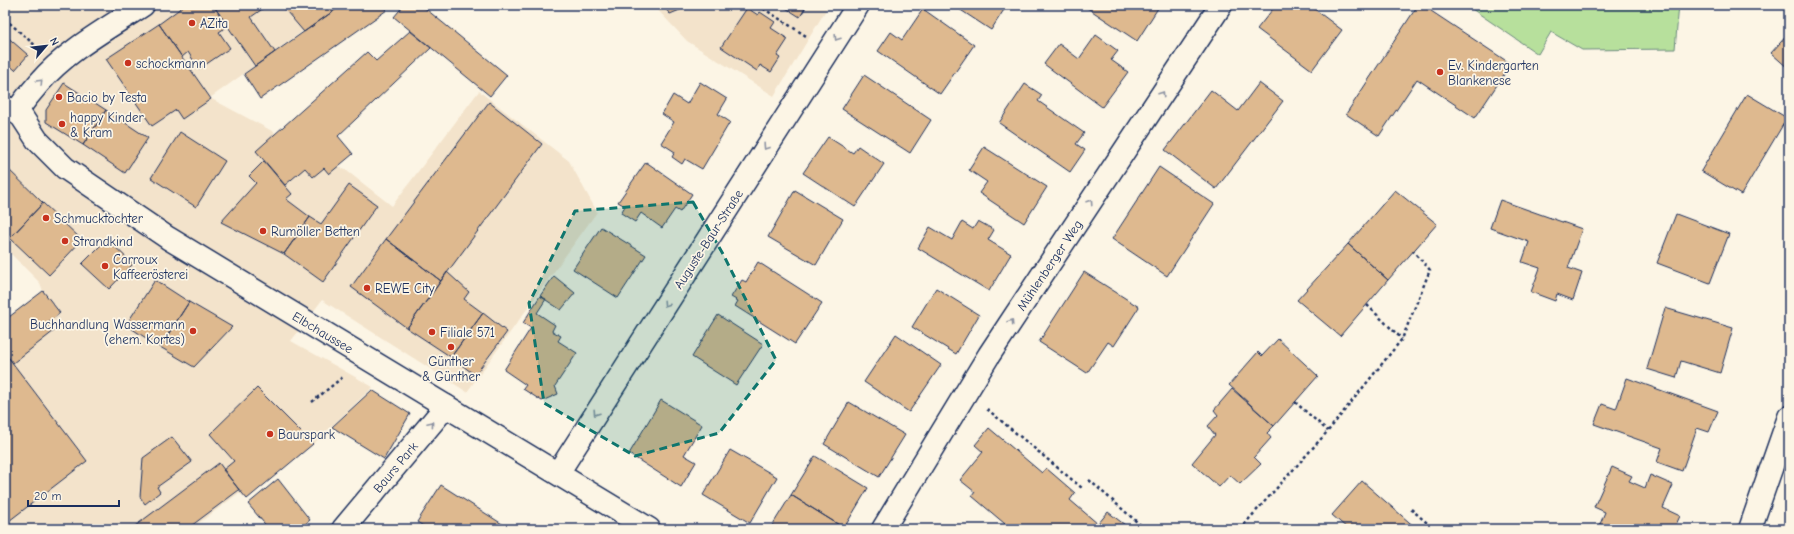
<svg xmlns="http://www.w3.org/2000/svg" width="1794" height="534" viewBox="0 0 1794 534" font-family="'Comic Neue',sans-serif">
  <style>
    .built { fill: #f3e3cb }
    .green { fill: #b7e09c; stroke: #69887d }
    .building { fill: #deb98f; stroke: #1b2f5e }
    .lines { fill: none; stroke-linecap: round; stroke-linejoin: round }
    .street-casing { stroke: #1b2f5e; stroke-width: 25 }
    .secondary-casing { stroke: #1b2f5e; stroke-width: 25 }
    .path { stroke: #1b2f5e; stroke-width: 2.5; stroke-dasharray: 3 3; stroke-linecap: butt }
    .street { stroke: #fcf5e5; stroke-width: 22 }
    .secondary { stroke: #fcf5e5; stroke-width: 22 }
    .oneway { stroke: #8c92a2 }
    .marked { fill: #0f766e; fill-opacity: 0.2; stroke: #0f766e; stroke-width: 3; stroke-dasharray: 8 5; stroke-linejoin: round }
    .poi-dot { fill: #c8321e; stroke: #fcf5e5; stroke-width: 1.5 }
    .labels { text-anchor: middle; stroke-width: 3.5; stroke-linejoin: round; paint-order: stroke }
    .poi-label { font-size: 13px; fill: #1b2f5e; stroke: #fcf5e5; text-anchor: start }
    .street-label { font-size: 13px; fill: #1b2f5e; stroke: #fcf5e5 }
  </style>
  <rect width="100%" height="100%" fill="#fcf5e5"/>
  <filter id="ink" filterUnits="userSpaceOnUse"><feTurbulence type="fractalNoise" baseFrequency=".025" numOctaves="2"/><feDisplacementMap in="SourceGraphic" scale="8" xChannelSelector="R" yChannelSelector="G"/><feConvolveMatrix kernelMatrix="1 2 1 2 8 2 1 2 1" color-interpolation-filters="sRGB"/></filter>
  <g filter="url(#ink)">
    <path class="built" d="M 5,5 L 339,5 L 210,98 L 347,171 L 392,206 L 479,91 L 569,161 L 597,212 L 467,392 L 322,300 L 291,341 L 373,387 L 313,444 L 247,499 L 239,493 L 191,529 L 52,529 L 47,523 L 40,529 L 5,529 L 5,320 L 43,291 L 40,283 L 5,248 Z
      M 653,5 L 829,5 L 774,96 L 687,41 Z"/>
    <path class="green" d="M 1475,5 L 1679,5 L 1675,49 L 1582,50 L 1551,32 L 1538,54 L 1472,9 Z"/>
    <path class="building" d="M 185,5 L 213,5 L 228,26 L 219,32 L 230,48 L 199,69 L 188,52 L 182,57 L 159,24 Z
      M 213,5 L 268,5 L 251,17 L 275,52 L 255,66 Z
      M 281,5 L 342,5 L 304,32 Z
      M 342,5 L 381,5 L 387,10 L 260,99 L 244,74 Z
      M 404,5 L 421,5 L 507,75 L 490,96 L 394,17 Z
      M 662,5 L 686,5 L 687,7 L 670,14 Z
      M 781,5 L 807,5 L 800,17 Z
      M 953,5 L 1007,5 L 991,30 Z
      M 1083,5 L 1160,5 L 1137,41 Z
      M 1276,5 L 1309,5 L 1342,30 L 1312,70 L 1257,29 Z
      M 1418,5 L 1422,5 L 1511,64 L 1475,118 L 1417,79 L 1379,136 L 1346,114 Z
      M 747,8 L 758,15 L 760,12 L 775,22 L 771,28 L 788,39 L 777,56 L 780,58 L 771,72 L 760,65 L 757,71 L 721,47 Z
      M 923,9 L 974,45 L 940,94 L 878,51 L 891,32 L 902,40 Z
      M 159,24 L 211,99 L 182,119 L 176,110 L 152,126 L 106,59 Z
      M 410,31 L 431,48 L 338,136 L 353,154 L 329,174 L 324,168 L 313,177 L 305,168 L 285,185 L 256,151 L 367,52 L 376,61 Z
      M 1789,33 L 1789,69 L 1771,53 Z
      M 5,35 L 28,55 L 15,70 L 6,62 L 5,63 Z
      M 1096,35 L 1118,51 L 1111,60 L 1128,72 L 1102,107 L 1044,64 L 1059,44 L 1079,59 Z
      M 864,75 L 931,120 L 910,153 L 842,109 Z
      M 700,82 L 727,99 L 718,114 L 730,122 L 702,169 L 685,159 L 682,164 L 672,157 L 675,152 L 661,143 L 674,122 L 662,114 L 673,95 L 687,104 Z
      M 64,83 L 106,110 L 83,145 L 46,122 L 46,110 Z
      M 1259,83 L 1283,101 L 1216,189 L 1165,150 L 1211,90 L 1238,111 Z
      M 1025,84 L 1042,95 L 1038,101 L 1084,133 L 1076,144 L 1085,150 L 1070,172 L 999,123 Z
      M 1747,94 L 1787,118 L 1741,195 L 1701,171 Z
      M 489,102 L 542,144 L 441,281 L 386,239 Z
      M 106,110 L 148,138 L 125,173 L 83,145 Z
      M 180,132 L 225,161 L 196,207 L 151,178 Z
      M 828,137 L 853,153 L 858,146 L 884,164 L 855,207 L 803,173 Z
      M 984,147 L 1047,187 L 1024,223 L 979,193 L 987,182 L 969,170 Z
      M 264,161 L 292,194 L 286,199 L 310,217 L 284,254 L 221,222 L 256,183 L 249,176 Z
      M 646,162 L 692,194 L 680,212 L 675,209 L 662,228 L 641,213 L 635,222 L 621,213 L 625,206 L 618,202 Z
      M 5,166 L 43,203 L 10,238 L 5,233 Z
      M 1159,167 L 1214,204 L 1167,276 L 1112,239 Z
      M 349,185 L 377,205 L 323,282 L 284,254 L 310,217 L 321,224 Z
      M 795,190 L 843,219 L 816,265 L 768,237 Z
      M 1395,190 L 1437,224 L 1388,280 L 1348,244 Z
      M 1500,200 L 1582,229 L 1568,268 L 1582,273 L 1573,300 L 1557,294 L 1555,301 L 1531,292 L 1540,268 L 1522,262 L 1529,242 L 1490,228 Z
      M 43,203 L 82,240 L 49,275 L 10,238 Z
      M 1676,214 L 1729,234 L 1710,283 L 1657,263 Z
      M 978,221 L 994,230 L 988,240 L 1011,254 L 989,291 L 918,248 L 930,227 L 952,240 L 962,222 L 973,229 Z
      M 601,227 L 646,255 L 618,298 L 573,269 Z
      M 107,239 L 133,264 L 109,289 L 82,264 Z
      M 386,239 L 441,281 L 407,328 L 351,287 Z
      M 1348,244 L 1388,280 L 1340,336 L 1297,300 Z
      M 758,262 L 822,303 L 795,344 L 735,306 L 738,301 L 731,297 L 742,280 L 746,282 Z
      M 447,272 L 469,292 L 464,299 L 483,313 L 451,357 L 407,328 Z
      M 1084,272 L 1139,307 L 1114,346 L 1108,342 L 1087,373 L 1039,342 Z
      M 554,276 L 575,293 L 561,310 L 540,296 Z
      M 155,280 L 189,302 L 160,347 L 126,325 Z
      M 936,288 L 979,315 L 956,354 L 912,327 Z
      M 43,291 L 60,313 L 48,323 L 54,331 L 13,363 L 5,353 L 5,320 Z
      M 540,296 L 546,299 L 537,313 L 555,325 L 552,331 L 561,336 L 558,341 L 577,353 L 555,386 L 558,394 L 542,401 L 523,389 L 526,385 L 504,370 L 531,328 L 523,323 Z
      M 189,302 L 232,327 L 194,367 L 160,347 Z
      M 1665,308 L 1733,328 L 1720,373 L 1681,361 L 1676,378 L 1647,369 Z
      M 483,313 L 507,332 L 475,375 L 451,357 Z
      M 718,315 L 763,344 L 736,385 L 692,357 Z
      M 896,334 L 941,365 L 909,412 L 864,382 Z
      M 1278,339 L 1318,376 L 1274,426 L 1229,385 L 1258,352 L 1262,356 Z
      M 5,353 L 87,461 L 5,524 Z
      M 1627,378 L 1718,411 L 1709,432 L 1697,428 L 1682,471 L 1657,462 L 1662,448 L 1594,424 L 1602,404 L 1616,409 Z
      M 257,388 L 313,444 L 247,499 L 223,470 L 234,461 L 210,434 Z
      M 1232,389 L 1274,426 L 1267,433 L 1271,438 L 1254,457 L 1261,464 L 1240,484 L 1230,475 L 1219,487 L 1192,463 L 1215,435 L 1208,426 L 1218,415 L 1214,410 Z
      M 372,390 L 410,414 L 384,459 L 332,427 Z
      M 661,400 L 702,425 L 684,455 L 696,462 L 681,487 L 629,454 Z
      M 849,402 L 905,435 L 879,477 L 824,444 Z
      M 989,428 L 1042,473 L 1046,468 L 1075,493 L 1070,500 L 1098,524 L 1108,512 L 1125,525 L 1121,529 L 1011,529 L 972,496 L 975,492 L 960,480 L 983,452 L 975,445 Z
      M 172,437 L 192,462 L 157,487 L 160,492 L 145,504 L 140,497 L 143,458 Z
      M 730,450 L 777,477 L 750,523 L 703,495 Z
      M 815,456 L 868,488 L 844,528 L 791,495 Z
      M 219,463 L 239,490 L 187,529 L 131,529 Z
      M 1612,467 L 1632,476 L 1629,481 L 1645,488 L 1650,475 L 1673,485 L 1663,508 L 1680,516 L 1674,529 L 1598,529 L 1605,512 L 1594,507 Z
      M 278,479 L 310,520 L 299,529 L 269,529 L 248,504 Z
      M 1362,481 L 1417,529 L 1348,529 L 1332,515 Z
      M 441,485 L 510,529 L 428,529 L 417,522 Z
      M 791,495 L 844,528 L 843,529 L 770,529 Z"/>
    <g class="lines">
      <defs>
        <path id="street" d="M 16,112 C 23,102 31,92 39,83 C 67,50 107,29 143,5
          M 558,473 L 858,5
          M 343,529 L 446,406
          M 883,529 L 989,355 L 1221,5
          M 1750,529 L 1789,417"/>
        <path id="secondary" d="M 5,107 L 16,112 L 22,117 L 37,140 L 65,168 L 168,238 L 649,529"/>
      </defs>
      <use href="#street" class="street-casing"/>
      <use href="#secondary" class="secondary-casing"/>
      <path class="path" d="M 758,5 L 806,36
        M 5,19 L 37,47
        M 1367,305 L 1402,339
        M 312,402 L 344,376
        M 1295,402 L 1328,431
        M 987,409 L 1082,488
        M 1089,480 L 1145,529
        M 1411,509 L 1434,529
        M 1240,529 L 1328,431 L 1402,339 L 1430,270 L 1413,251"/>
      <use href="#street" class="street"/>
      <use href="#secondary" class="secondary"/>
    </g>
    <defs><path id="oneway-chevron" d="M-2-3.5L2.5 0L-2 3.5" fill="none" stroke-width="1.6" stroke-linecap="round" stroke-linejoin="round"/></defs>
    <g class="oneway">
      <use href="#oneway-chevron" transform="translate(837 38) rotate(123)"/>
      <use href="#oneway-chevron" transform="translate(40 82) rotate(-47)"/>
      <use href="#oneway-chevron" transform="translate(1162 94) rotate(-56)"/>
      <use href="#oneway-chevron" transform="translate(766 147) rotate(123)"/>
      <use href="#oneway-chevron" transform="translate(1090 202) rotate(-56)"/>
      <use href="#oneway-chevron" transform="translate(666 304) rotate(123)"/>
      <use href="#oneway-chevron" transform="translate(1011 322) rotate(-56)"/>
      <use href="#oneway-chevron" transform="translate(596 413) rotate(123)"/>
      <use href="#oneway-chevron" transform="translate(431 424) rotate(-50)"/>
    </g>
  </g>
  <path class="marked" d="M 693,202 L 723,254 L 776,360 L 719,433 L 635,456 L 544,403 L 529,303 L 575,211 Z"/>
  <g class="poi-dot">
    <circle cx="192" cy="23" r="4"/>
    <circle cx="128" cy="63" r="4"/>
    <circle cx="1440" cy="72" r="4"/>
    <circle cx="59" cy="97" r="4"/>
    <circle cx="62" cy="124" r="4"/>
    <circle cx="46" cy="218" r="4"/>
    <circle cx="263" cy="231" r="4"/>
    <circle cx="65" cy="241" r="4"/>
    <circle cx="105" cy="266" r="4"/>
    <circle cx="367" cy="288" r="4"/>
    <circle cx="193" cy="331" r="4"/>
    <circle cx="432" cy="332" r="4"/>
    <circle cx="451" cy="347" r="4"/>
    <circle cx="270" cy="434" r="4"/>
  </g>
  <g class="labels">
    <g class="poi-label">
      <text x="200" y="28">AZita</text>
      <text x="136" y="68">schockmann</text>
      <text x="1448" y="70">Ev. Kindergarten<tspan x="1448" dy="15">Blankenese</tspan></text>
      <text x="67" y="102">Bacio by Testa</text>
      <text x="70" y="122">happy Kinder<tspan x="70" dy="15">&amp; Kram</tspan></text>
      <text x="54" y="223">Schmucktochter</text>
      <text x="271" y="236">Rumöller Betten</text>
      <text x="73" y="246">Strandkind</text>
      <text x="113" y="264">Carroux<tspan x="113" dy="15">Kaffeerösterei</tspan></text>
      <text x="375" y="293">REWE City</text>
      <text x="185" y="329" text-anchor="end">Buchhandlung Wassermann<tspan x="185" dy="15">(ehem. Kortes)</tspan></text>
      <text x="440" y="337">Filiale 571</text>
      <text x="451" y="366" text-anchor="middle">Günther<tspan x="451" dy="15">&amp; Günther</tspan></text>
      <text x="278" y="439">Baurspark</text>
    </g>
    <g class="street-label">
      <text transform="translate(708 239) rotate(-57)" y="5">Auguste-Baur-Straße</text>
      <text transform="translate(1049 265) rotate(-56)" y="5">Mühlenberger Weg</text>
      <text transform="translate(323 332) rotate(31)" y="5">Elbchaussee</text>
      <text transform="translate(395 467) rotate(-50)" y="5">Baurs Park</text>
    </g>
  </g>
  <rect width="1794" height="534" fill="none" stroke="#fcf5e5" stroke-width="20"/>
  <rect x="10" y="10" width="1774" height="514" fill="none" stroke="#1b2f5e" stroke-width="1.5" filter="url(#ink)"/>
  <g transform="translate(46 46) rotate(62)" stroke="#fcf5e5" stroke-width="3" paint-order="stroke">
  <path d="M0-3L7 15L0 10L-7 15Z" fill="#1b2f5e"/>
  <text y="-6" font-size="11" font-weight="bold" text-anchor="middle" fill="#1b2f5e">N</text>
  </g>
  <path d="M28 500v6h91v-6" fill="none" stroke="#1b2f5e" stroke-width="2"/>
  <text x="34" y="500" font-size="12" fill="#1b2f5e" stroke="#fcf5e5" stroke-width="3" paint-order="stroke">20 m</text>
</svg>
